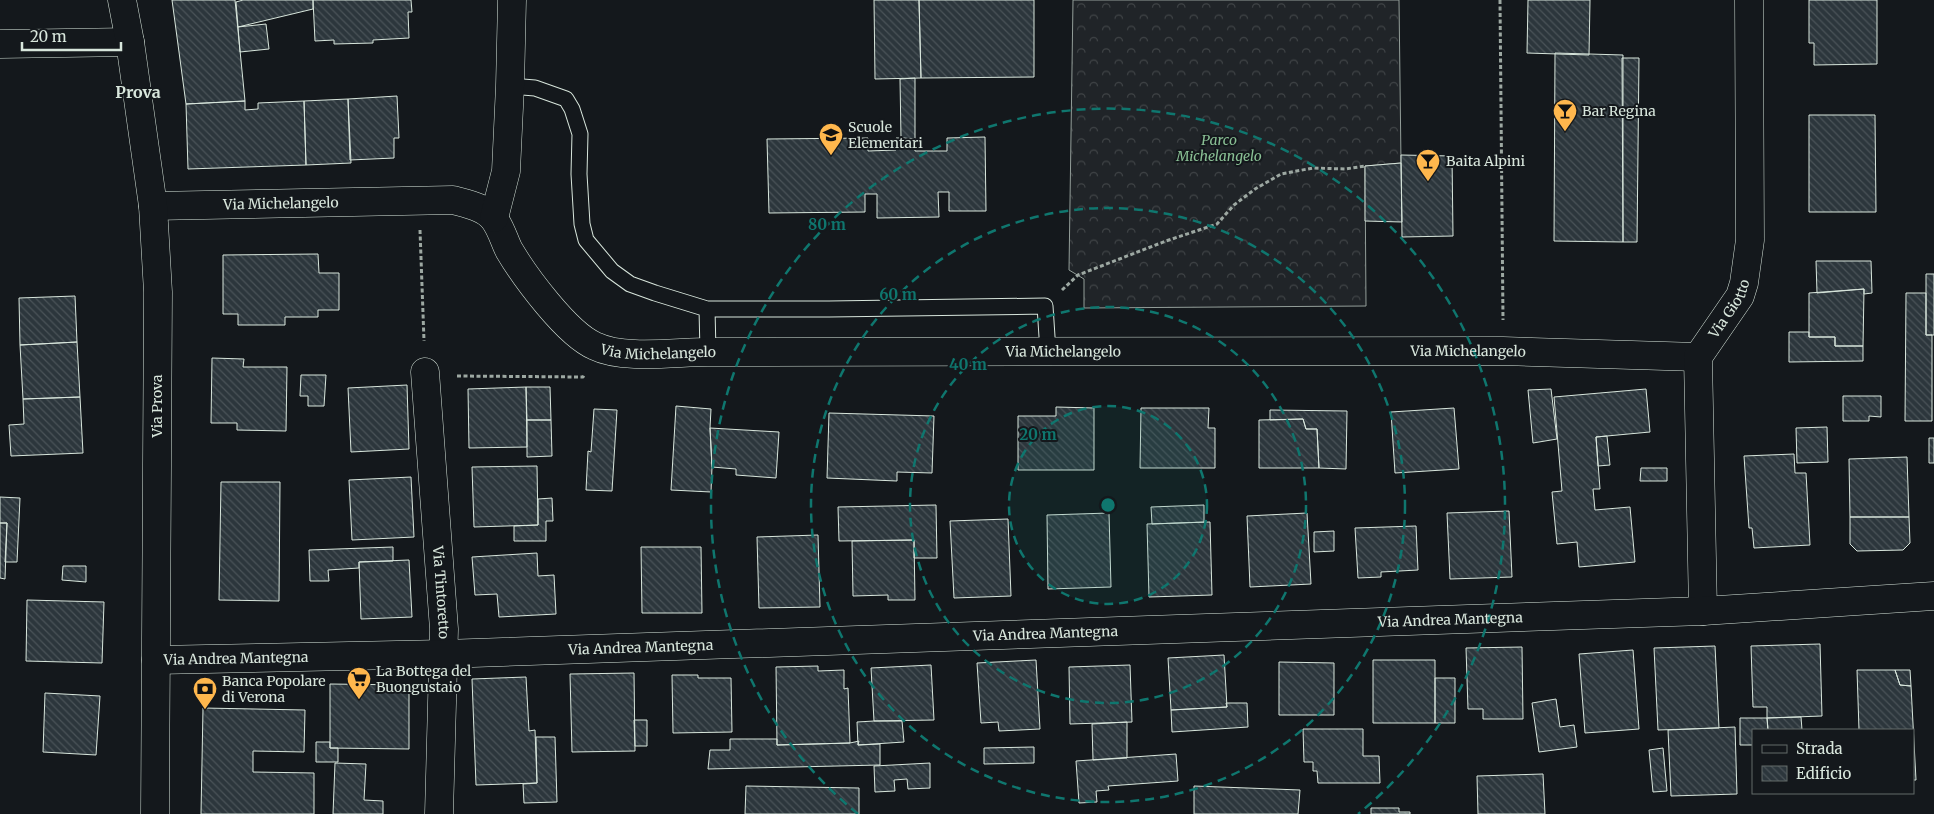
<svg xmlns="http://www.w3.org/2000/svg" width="1934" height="814" viewBox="0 0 1934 814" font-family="Merriweather,serif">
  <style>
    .forest { fill: url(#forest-crowns); stroke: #939e99 }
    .building { fill: url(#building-back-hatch); stroke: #d8e6dc }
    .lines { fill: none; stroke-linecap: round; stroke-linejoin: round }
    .lane-casing { stroke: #d8e6dc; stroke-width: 17 }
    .street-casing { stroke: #d8e6dc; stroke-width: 29 }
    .secondary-casing { stroke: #d8e6dc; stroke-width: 29 }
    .path { stroke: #9da8a2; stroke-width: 3; stroke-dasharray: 4 2.5; stroke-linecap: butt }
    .lane { stroke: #14181c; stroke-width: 15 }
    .street { stroke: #14181c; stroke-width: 28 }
    .secondary { stroke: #14181c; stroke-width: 28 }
    .ring { fill: none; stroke: #0f766e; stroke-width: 2.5; stroke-dasharray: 9 6 }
    .labels { text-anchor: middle; stroke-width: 4; stroke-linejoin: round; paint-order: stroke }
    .poi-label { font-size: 14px; fill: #d8e6dc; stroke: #14181c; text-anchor: start }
    .park-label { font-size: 14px; font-style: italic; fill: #8ac095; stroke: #14181c }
    .street-label { font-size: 14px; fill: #d8e6dc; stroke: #14181c }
    .quarter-label { font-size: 16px; font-weight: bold; fill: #d8e6dc; stroke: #14181c }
    .centre { fill: #0f766e; stroke: #14181c; stroke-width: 2.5 }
    .ring-label { font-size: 15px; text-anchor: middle; font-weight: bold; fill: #0f766e; stroke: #14181c; stroke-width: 4; stroke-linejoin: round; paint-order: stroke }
  </style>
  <defs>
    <pattern id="forest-crowns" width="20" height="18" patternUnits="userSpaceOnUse" patternTransform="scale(1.25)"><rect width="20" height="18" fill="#202428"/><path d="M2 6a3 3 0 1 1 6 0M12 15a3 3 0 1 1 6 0" fill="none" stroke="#404447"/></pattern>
    <pattern id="building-back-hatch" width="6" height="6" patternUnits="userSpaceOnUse" patternTransform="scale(1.25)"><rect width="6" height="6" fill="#2c363c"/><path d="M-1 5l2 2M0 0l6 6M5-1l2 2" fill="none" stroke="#4a5358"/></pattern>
  </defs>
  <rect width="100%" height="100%" fill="#14181c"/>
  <path class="forest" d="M 1073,0 L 1399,0 L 1401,163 L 1365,166 L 1366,306 L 1084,308 L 1084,279 L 1069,270 Z"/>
  <path class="building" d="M 172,0 L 235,0 L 245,101 L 186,104 Z
    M 243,0 L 313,0 L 313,9 L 238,27 L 236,2 Z
    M 313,0 L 411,0 L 412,12 L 408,12 L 409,38 L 373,40 L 373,43 L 334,44 L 334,40 L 315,41 Z
    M 874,0 L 919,0 L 921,78 L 875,79 Z
    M 919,0 L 1034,0 L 1034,77 L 921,78 Z
    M 1528,0 L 1590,0 L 1589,55 L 1527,53 Z
    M 1809,0 L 1877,0 L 1877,64 L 1814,65 L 1814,43 L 1809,43 Z
    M 266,24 L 269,49 L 240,52 L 238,27 Z
    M 1555,53 L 1623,55 L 1623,242 L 1554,241 Z
    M 1622,58 L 1639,58 L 1637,242 L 1623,242 Z
    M 915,78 L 915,139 L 901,138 L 900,79 Z
    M 397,96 L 399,138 L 394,138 L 394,158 L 350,160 L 348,99 Z
    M 348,99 L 351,163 L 306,165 L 304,101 Z
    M 245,101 L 245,110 L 258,109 L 258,103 L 304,101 L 306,165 L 188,169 L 186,104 Z
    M 1809,115 L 1875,115 L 1876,212 L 1809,212 Z
    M 985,137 L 986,211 L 949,211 L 949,192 L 938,192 L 939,217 L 877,218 L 877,194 L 865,194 L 865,212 L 769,213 L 767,139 L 868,138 L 868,151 L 896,150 L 896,138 L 901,138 L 915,139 L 915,151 L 947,151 L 947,138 Z
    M 1401,155 L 1452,156 L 1453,236 L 1402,237 Z
    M 1401,163 L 1402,222 L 1365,221 L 1365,166 Z
    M 318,254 L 319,273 L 339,273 L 339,310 L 318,310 L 318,317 L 285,317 L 285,325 L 238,325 L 238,314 L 223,314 L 223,255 Z
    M 1816,261 L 1871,261 L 1872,293 L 1864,294 L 1864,289 L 1817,293 Z
    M 1926,274 L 1934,274 L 1934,335 L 1926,335 Z
    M 1864,289 L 1863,346 L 1835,346 L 1835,337 L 1809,337 L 1809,293 Z
    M 1906,293 L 1926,293 L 1926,335 L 1932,335 L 1932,421 L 1905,421 Z
    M 75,296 L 77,342 L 20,345 L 19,298 Z
    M 1789,332 L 1809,332 L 1809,337 L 1835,337 L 1835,346 L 1863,346 L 1863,361 L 1789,362 Z
    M 77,342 L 80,397 L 23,399 L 20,345 Z
    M 212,358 L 244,359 L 243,367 L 287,367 L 286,431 L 237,430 L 237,423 L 211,423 Z
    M 301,375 L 326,375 L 324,406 L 308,406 L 308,396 L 300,396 Z
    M 407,385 L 409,449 L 351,452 L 348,388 Z
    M 526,387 L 550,387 L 551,420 L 527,420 Z
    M 526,387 L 527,447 L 469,448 L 468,389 Z
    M 1551,389 L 1557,439 L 1533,443 L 1528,390 Z
    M 1646,389 L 1650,432 L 1596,437 L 1600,489 L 1593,489 L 1595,510 L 1630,507 L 1635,562 L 1579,567 L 1577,542 L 1557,544 L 1552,492 L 1562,491 L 1554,397 Z
    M 1843,396 L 1881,396 L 1881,417 L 1869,416 L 1869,421 L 1843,421 Z
    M 80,397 L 83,453 L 11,456 L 9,425 L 24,424 L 23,399 Z
    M 676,406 L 711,409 L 710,428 L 712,467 L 711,492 L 671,490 Z
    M 1056,407 L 1094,408 L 1094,470 L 1018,470 L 1018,416 L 1056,416 Z
    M 1141,408 L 1209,408 L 1208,428 L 1215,428 L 1215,468 L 1140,468 Z
    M 1454,408 L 1459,469 L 1395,473 L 1391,412 Z
    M 594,409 L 617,410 L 612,491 L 586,490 L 588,451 L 591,452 Z
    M 1270,410 L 1347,411 L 1346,469 L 1319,468 L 1317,429 L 1306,429 L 1303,419 L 1270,420 Z
    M 829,413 L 934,416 L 932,473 L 897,472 L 897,481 L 827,478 Z
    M 1303,419 L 1306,429 L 1317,429 L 1319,468 L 1259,468 L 1259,420 Z
    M 527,420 L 551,420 L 552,456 L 527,457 Z
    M 1827,427 L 1828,462 L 1797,463 L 1796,428 Z
    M 710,428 L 779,432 L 776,478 L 736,475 L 736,469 L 712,467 Z
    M 1607,436 L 1610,465 L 1598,466 L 1596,437 Z
    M 1929,438 L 1934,438 L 1934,463 L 1929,463 Z
    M 1794,454 L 1795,473 L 1806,473 L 1810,545 L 1754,548 L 1752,528 L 1749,528 L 1744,456 Z
    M 1907,457 L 1909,517 L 1850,517 L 1849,459 Z
    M 537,466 L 538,525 L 474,527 L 472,467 Z
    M 1641,468 L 1667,468 L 1667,481 L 1640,481 Z
    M 411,477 L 414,537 L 352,540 L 349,480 Z
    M 221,482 L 280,482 L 279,601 L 219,600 Z
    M 0,497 L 20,498 L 17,562 L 5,562 L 7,523 L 0,523 Z
    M 552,498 L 553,521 L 546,521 L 546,541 L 514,541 L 514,526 L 538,525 L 538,499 Z
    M 936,505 L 937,558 L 914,558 L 914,540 L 839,541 L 838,507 Z
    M 1204,505 L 1204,522 L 1152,524 L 1151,507 Z
    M 1509,511 L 1512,577 L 1450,579 L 1447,513 Z
    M 1109,513 L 1111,587 L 1048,589 L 1047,515 Z
    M 1307,513 L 1311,584 L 1250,587 L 1247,516 Z
    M 1850,517 L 1909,517 L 1910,543 L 1903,550 L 1857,551 L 1850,544 Z
    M 1008,519 L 1011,596 L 954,598 L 950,521 Z
    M 1210,522 L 1212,595 L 1149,597 L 1147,524 Z
    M 0,523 L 7,523 L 5,579 L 0,578 Z
    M 1416,526 L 1418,570 L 1381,572 L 1381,577 L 1358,578 L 1355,528 Z
    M 1334,531 L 1334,551 L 1314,552 L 1314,532 Z
    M 818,535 L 820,607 L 759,608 L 757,537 Z
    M 914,540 L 915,600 L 888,600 L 888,595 L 853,596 L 852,541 Z
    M 393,547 L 393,561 L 359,562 L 359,568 L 328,570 L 329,581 L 310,581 L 309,550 Z
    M 641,547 L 701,547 L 702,613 L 642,613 Z
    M 537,553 L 538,576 L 554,575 L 556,614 L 499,617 L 497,594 L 475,595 L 472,557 Z
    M 409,560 L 412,617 L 361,619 L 359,562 Z
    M 63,566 L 86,566 L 86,582 L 62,580 Z
    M 27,600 L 104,602 L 102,663 L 26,661 Z
    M 1820,644 L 1822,716 L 1767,718 L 1767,707 L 1753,707 L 1751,646 Z
    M 1715,646 L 1719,728 L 1658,730 L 1654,648 Z
    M 1522,647 L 1523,719 L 1483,719 L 1483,709 L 1468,709 L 1466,648 Z
    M 1633,650 L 1639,729 L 1585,733 L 1579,654 Z
    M 1224,655 L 1227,707 L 1171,710 L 1168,658 Z
    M 1036,660 L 1040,729 L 999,731 L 998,722 L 981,723 L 977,663 Z
    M 1373,660 L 1435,660 L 1435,723 L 1373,723 Z
    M 1279,662 L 1334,663 L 1334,715 L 1279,715 Z
    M 931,665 L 934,720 L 874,721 L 871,668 Z
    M 1130,665 L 1132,722 L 1070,724 L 1069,667 Z
    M 818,666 L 818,671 L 844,670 L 844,689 L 848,688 L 850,743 L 777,745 L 776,667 Z
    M 1857,670 L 1895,670 L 1900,685 L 1911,686 L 1916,780 L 1913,780 L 1913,730 L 1859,730 Z
    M 1895,670 L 1910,670 L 1911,686 L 1900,685 Z
    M 634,673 L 635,751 L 572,752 L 570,674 Z
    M 672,675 L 698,675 L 698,678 L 731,678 L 732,732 L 673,733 Z
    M 526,677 L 529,731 L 535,730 L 537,783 L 476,785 L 472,679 Z
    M 1435,678 L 1455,678 L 1455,723 L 1435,723 Z
    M 330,684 L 409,685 L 409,749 L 330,748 Z
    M 45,693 L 100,696 L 96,755 L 43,752 Z
    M 1556,699 L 1560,727 L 1574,725 L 1577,747 L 1539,752 L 1532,703 Z
    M 1226,703 L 1247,703 L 1248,727 L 1172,732 L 1171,710 L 1227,707 Z
    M 203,708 L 305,710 L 304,752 L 253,751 L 253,772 L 314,773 L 314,814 L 201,814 Z
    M 1801,717 L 1802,730 L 1768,730 L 1767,718 Z
    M 1740,718 L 1767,718 L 1768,730 L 1753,730 L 1753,745 L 1740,745 Z
    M 634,720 L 647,720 L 647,746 L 635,746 Z
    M 874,721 L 902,721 L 904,742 L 858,745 L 857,722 Z
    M 1127,722 L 1127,758 L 1093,760 L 1092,724 Z
    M 1735,727 L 1737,794 L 1671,796 L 1668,730 Z
    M 1303,729 L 1363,729 L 1363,756 L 1379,756 L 1380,783 L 1318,783 L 1317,771 L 1313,771 L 1313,762 L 1304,762 Z
    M 536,737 L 555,737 L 557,802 L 524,803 L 523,784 L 537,783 Z
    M 730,739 L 777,739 L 777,745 L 850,743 L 859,741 L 858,745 L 880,744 L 880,765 L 708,769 L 710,750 L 730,750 Z
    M 316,742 L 330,742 L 330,748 L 338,748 L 338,762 L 316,762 Z
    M 1034,747 L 1034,763 L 984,764 L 984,748 Z
    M 1663,748 L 1667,791 L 1653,792 L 1649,750 Z
    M 1176,754 L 1178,781 L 1108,786 L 1109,790 L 1096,791 L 1097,802 L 1079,803 L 1076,761 Z
    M 335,763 L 366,764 L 364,800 L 383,801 L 383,814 L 333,814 Z
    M 930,763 L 930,788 L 908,789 L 907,779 L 894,780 L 895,791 L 875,792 L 874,766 Z
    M 1543,774 L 1545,814 L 1478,814 L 1477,776 Z
    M 746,786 L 859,788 L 859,814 L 745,814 Z
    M 1194,786 L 1300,790 L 1298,814 L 1194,814 Z
    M 1371,808 L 1399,808 L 1399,812 L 1410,812 L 1410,814 L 1371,814 Z"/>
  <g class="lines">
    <defs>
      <path id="lane" d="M 510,86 L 535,88 L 566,99 L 572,109 L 580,134 L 579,174 L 582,224 L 586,240 L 612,271 L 630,284 L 655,293 L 707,309
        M 708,352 L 707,309 L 829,309 L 1045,306 L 1048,352"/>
      <g id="street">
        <path d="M 0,44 L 130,42"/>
        <path id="s1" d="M 153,206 L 453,200 C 467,204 485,207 494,219 C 501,228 504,240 509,250 C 525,277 567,334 595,346 C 623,360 676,352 708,352 L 1503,351 L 1698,357"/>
        <path d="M 494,218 L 506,171 L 510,86 L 512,0"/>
        <path id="s2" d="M 425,372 L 444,629 L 439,814"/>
        <path id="s3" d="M 1703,611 L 1698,357 L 1740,296 L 1744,283 L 1750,240 L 1749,0"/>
        <path id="s4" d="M 156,660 L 444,654 L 1703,611 L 1934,596"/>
      </g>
      <path id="secondary" d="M 122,0 L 130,42 L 153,206 L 158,292 L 155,814"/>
    </defs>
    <use href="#lane" class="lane-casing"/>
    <use href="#street" class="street-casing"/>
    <use href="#secondary" class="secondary-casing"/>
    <path class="path" d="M 1500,0 L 1503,320
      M 420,230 L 424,341
      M 1062,290 L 1078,275 L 1166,241 L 1217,224 L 1234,205 L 1255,189 L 1281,174 L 1313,168 L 1345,169 L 1365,166
      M 457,376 L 583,377 L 584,375"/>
    <use href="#lane" class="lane"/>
    <use href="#street" class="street"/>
    <use href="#secondary" class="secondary"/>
  </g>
  <circle cx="1108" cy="505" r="99" fill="#0f766e" fill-opacity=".12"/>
  <g class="ring">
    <circle cx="1108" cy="505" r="99"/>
    <circle cx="1108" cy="505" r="198"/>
    <circle cx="1108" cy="505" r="297"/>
    <path d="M858 814A397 397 0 1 1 1358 814"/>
  </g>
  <defs>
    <symbol id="bar-pin" viewBox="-11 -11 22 30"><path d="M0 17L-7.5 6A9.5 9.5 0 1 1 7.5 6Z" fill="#ffb74d" stroke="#14181c"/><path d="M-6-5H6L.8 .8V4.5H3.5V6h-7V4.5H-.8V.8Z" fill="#111"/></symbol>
    <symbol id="school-pin" viewBox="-11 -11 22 30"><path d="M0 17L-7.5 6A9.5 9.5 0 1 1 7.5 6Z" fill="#ffb74d" stroke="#14181c"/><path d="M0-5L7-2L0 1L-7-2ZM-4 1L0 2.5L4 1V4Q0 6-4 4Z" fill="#111"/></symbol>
    <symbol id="supermarket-pin" viewBox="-11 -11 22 30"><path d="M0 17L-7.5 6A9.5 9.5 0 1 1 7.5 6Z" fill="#ffb74d" stroke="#14181c"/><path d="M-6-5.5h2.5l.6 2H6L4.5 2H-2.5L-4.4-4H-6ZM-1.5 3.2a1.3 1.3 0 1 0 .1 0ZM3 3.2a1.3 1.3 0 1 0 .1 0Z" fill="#111"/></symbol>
    <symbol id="bank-pin" viewBox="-11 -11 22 30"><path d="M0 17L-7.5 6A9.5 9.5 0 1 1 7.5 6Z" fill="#ffb74d" stroke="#14181c"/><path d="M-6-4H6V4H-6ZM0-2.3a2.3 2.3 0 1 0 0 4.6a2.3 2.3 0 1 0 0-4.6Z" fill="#111"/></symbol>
  </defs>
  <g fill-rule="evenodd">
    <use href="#bar-pin" x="1551" y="97" width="28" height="38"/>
    <use href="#school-pin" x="817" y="121" width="28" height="38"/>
    <use href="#bar-pin" x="1414" y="147" width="28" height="38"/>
    <use href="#supermarket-pin" x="345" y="665" width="28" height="38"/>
    <use href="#bank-pin" x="191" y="675" width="28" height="38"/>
  </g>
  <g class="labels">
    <g class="poi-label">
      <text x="1582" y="116">Bar Regina</text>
      <text x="848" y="132">Scuole<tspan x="848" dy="16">Elementari</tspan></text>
      <text x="1446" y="166">Baita Alpini</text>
      <text x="376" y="676">La Bottega del<tspan x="376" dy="16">Buongustaio</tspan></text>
      <text x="222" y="686">Banca Popolare<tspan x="222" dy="16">di Verona</tspan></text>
    </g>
    <g class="park-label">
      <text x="1219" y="145">Parco<tspan x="1219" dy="16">Michelangelo</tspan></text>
    </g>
    <g class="street-label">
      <text dy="5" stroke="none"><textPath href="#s1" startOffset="128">Via Michelangelo</textPath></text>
      <text dy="5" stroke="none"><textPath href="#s3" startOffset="312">Via Giotto</textPath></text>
      <text dy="5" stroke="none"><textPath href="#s1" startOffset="575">Via Michelangelo</textPath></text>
      <text dy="5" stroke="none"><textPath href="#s1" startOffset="1385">Via Michelangelo</textPath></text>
      <text dy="5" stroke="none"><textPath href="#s1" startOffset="980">Via Michelangelo</textPath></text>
      <text transform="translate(157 406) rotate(-90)" y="5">Via Prova</text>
      <text dy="5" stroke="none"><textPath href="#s2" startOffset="221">Via Tintoretto</textPath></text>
      <text dy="5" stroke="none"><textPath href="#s4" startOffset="1295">Via Andrea Mantegna</textPath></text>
      <text dy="5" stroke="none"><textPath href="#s4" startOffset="890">Via Andrea Mantegna</textPath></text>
      <text dy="5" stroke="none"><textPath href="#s4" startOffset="485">Via Andrea Mantegna</textPath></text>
      <text dy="5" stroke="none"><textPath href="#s4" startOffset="80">Via Andrea Mantegna</textPath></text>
    </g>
    <g class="quarter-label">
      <text x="138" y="98">Prova</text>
    </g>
  </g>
  <circle cx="1108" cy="505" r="8" class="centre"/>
  <g class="ring-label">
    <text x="827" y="230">80 m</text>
    <text x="898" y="300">60 m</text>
    <text x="968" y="370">40 m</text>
    <text x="1038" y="440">20 m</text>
  </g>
  <rect x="1752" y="729" width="162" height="65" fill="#14181c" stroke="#626a69"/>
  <rect x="1762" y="745" width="25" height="8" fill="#14181c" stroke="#626a69"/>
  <text x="1796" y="754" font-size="15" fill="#d8e6dc">Strada</text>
  <rect x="1762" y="766" width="25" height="15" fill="url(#building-back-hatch)" stroke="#626a69"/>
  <text x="1796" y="779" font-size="15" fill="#d8e6dc">Edificio</text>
  <path d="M22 42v8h99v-8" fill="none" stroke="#d8e6dc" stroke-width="2.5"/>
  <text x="30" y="42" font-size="15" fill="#d8e6dc" stroke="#14181c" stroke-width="4" paint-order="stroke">20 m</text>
</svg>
